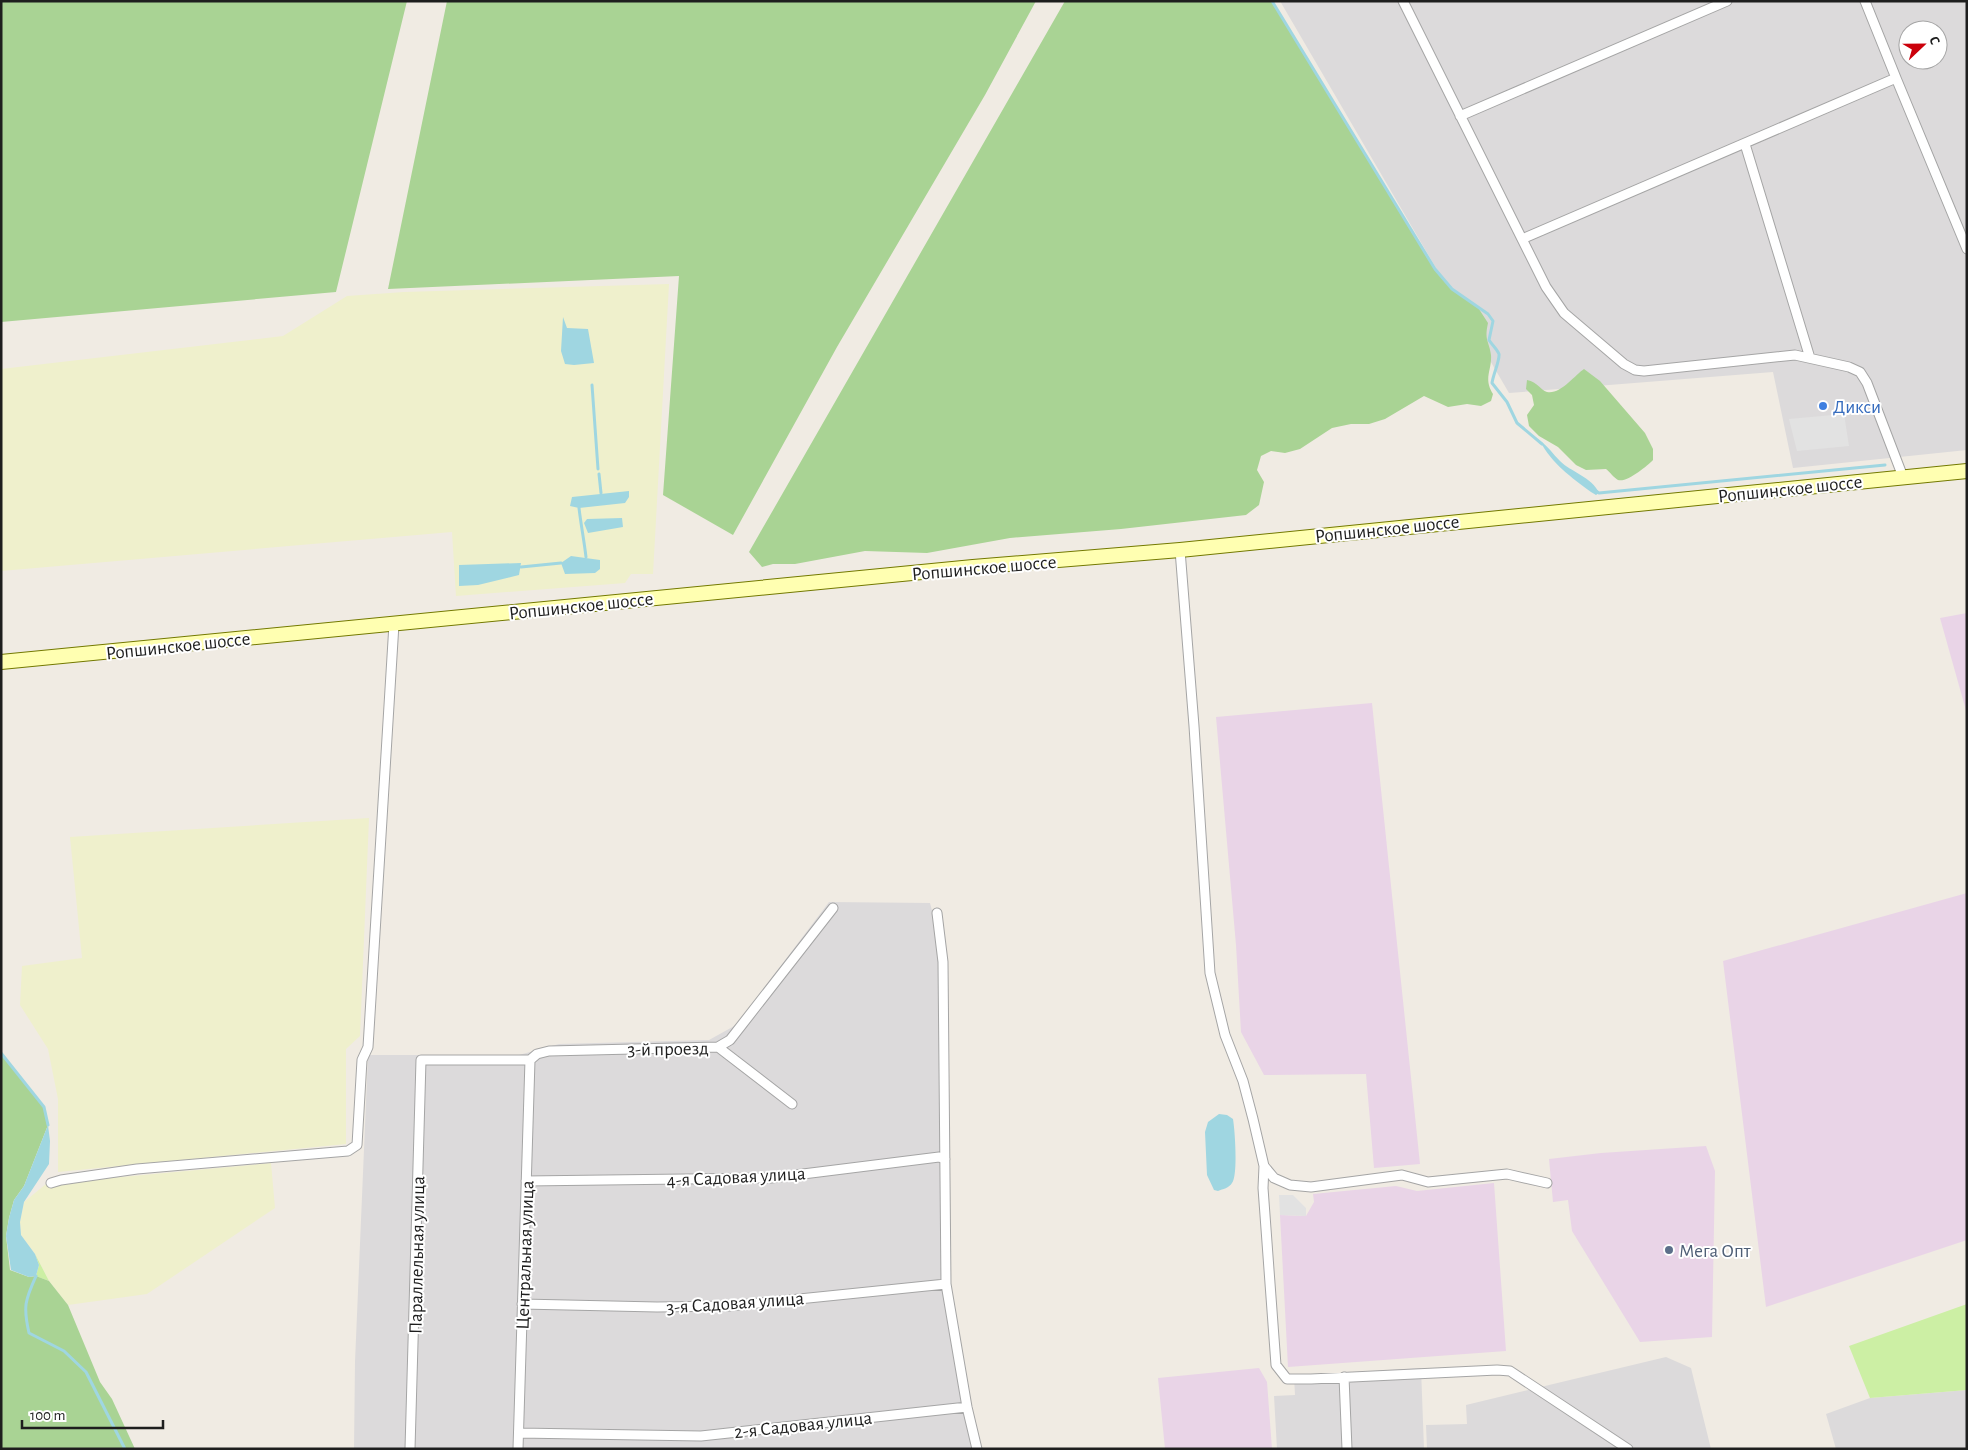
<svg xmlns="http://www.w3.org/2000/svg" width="1968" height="1450" viewBox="0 0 1968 1450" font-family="'Alegreya Sans',sans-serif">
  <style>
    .residential { fill: #dcdadb; fill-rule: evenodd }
    .industrial { fill: #e9d4e7 }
    .farmland { fill: #eff0cc }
    .grass { fill: #ccefa4 }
    .forest { fill: #a9d394 }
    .parking { fill: #e2e2e2 }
    .water { fill: #9fd6e1 }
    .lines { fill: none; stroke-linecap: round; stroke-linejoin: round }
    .stream { stroke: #9fd6e1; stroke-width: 3 }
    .street-casing { stroke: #a5a5a5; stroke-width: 11 }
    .secondary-casing { stroke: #737900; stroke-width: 16 }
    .street { stroke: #fff; stroke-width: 9 }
    .secondary { stroke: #ffffb1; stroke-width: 14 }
    .shop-dot { fill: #3f7fe0; stroke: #fff; stroke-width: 2 }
    .service-dot { fill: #5c6f8a; stroke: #fff; stroke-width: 2 }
    .labels { text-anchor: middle; stroke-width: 4; stroke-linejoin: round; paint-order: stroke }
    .shop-label { font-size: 19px; fill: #366cbe; stroke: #fff; text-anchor: start }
    .street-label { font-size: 19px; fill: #1e1e1e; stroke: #fff }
    .service-label { font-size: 19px; fill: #4e5e75; stroke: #fff; text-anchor: start }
  </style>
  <rect width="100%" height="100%" fill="#f0ebe3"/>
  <path class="residential" d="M 1280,1 L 1967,1 L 1967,450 L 1793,468 L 1773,372 L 1509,393 ZM 1908,30 L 1938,30 L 1938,60 L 1908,60 Z
    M 829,902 L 930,903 L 938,933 L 948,1291 L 979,1449 L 354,1449 L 355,1362 L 368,1055 L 519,1055 L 559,1044 L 709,1040 L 736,1025 Z
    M 1666,1357 L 1691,1368 L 1711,1449 L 1427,1449 L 1426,1425 L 1467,1424 L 1466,1405 Z
    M 1421,1368 L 1424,1449 L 1277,1449 L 1274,1396 L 1295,1395 L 1294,1376 Z
    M 1967,1390 L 1967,1449 L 1836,1449 L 1826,1414 L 1870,1398 Z"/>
  <path class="industrial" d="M 1967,613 L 1967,714 L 1940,618 Z
    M 1372,703 L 1420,1164 L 1374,1168 L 1366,1074 L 1264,1075 L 1241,1032 L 1236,945 L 1216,717 Z
    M 1967,893 L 1967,1240 L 1766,1307 L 1723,961 Z
    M 1706,1146 L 1715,1171 L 1712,1337 L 1640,1342 L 1572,1231 L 1568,1200 L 1553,1202 L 1549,1159 L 1601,1153 Z
    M 1494,1183 L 1506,1351 L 1288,1367 L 1280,1215 L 1306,1216 L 1314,1202 L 1313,1194 L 1396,1186 L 1417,1191 Z
    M 1259,1368 L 1267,1382 L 1272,1449 L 1165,1449 L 1158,1378 Z"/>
  <path class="farmland" d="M 669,284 L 653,574 L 631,574 L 625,583 L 456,596 L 452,532 L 1,571 L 1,369 L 283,336 L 347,296 L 404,292 Z
    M 369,818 L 360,1036 L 346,1049 L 346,1144 L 58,1172 L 58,1099 L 48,1049 L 20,1005 L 22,966 L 82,958 L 70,837 Z
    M 271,1163 L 275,1208 L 147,1294 L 68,1305 L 49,1281 L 35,1254 L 21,1235 L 20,1222 L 24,1202 L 46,1184 Z"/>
  <path class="grass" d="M 35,1254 L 49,1281 L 36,1276 L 39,1265 Z
    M 1967,1304 L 1967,1390 L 1870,1398 L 1849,1346 Z"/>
  <path class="forest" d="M 1,1 L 407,1 L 336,292 L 1,322 Z
    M 447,1 L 1036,1 L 985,95 L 837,347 L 733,535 L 663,495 L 679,276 L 388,289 Z
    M 1065,1 L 1272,1 L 1435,269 L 1452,289 L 1477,306 L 1488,323 C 1484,341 1489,340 1491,355 C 1492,371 1483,378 1493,394 L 1491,401 L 1481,406 L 1467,404 L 1448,407 L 1424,396 L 1385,419 L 1369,424 L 1351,424 L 1332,428 L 1300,449 L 1285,453 L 1271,451 L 1261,456 L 1257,470 L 1264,482 L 1259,505 L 1246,515 L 1121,529 L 1010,538 L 927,553 L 865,551 L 795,564 L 773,564 L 762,567 L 749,552 Z
    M 1584,369 L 1600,381 L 1645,433 L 1653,449 L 1653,460 C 1647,466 1627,483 1618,480 C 1614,478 1610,472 1606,469 L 1586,470 L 1576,465 L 1558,447 L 1539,436 L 1529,426 L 1527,415 L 1534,405 L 1532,395 L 1526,389 L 1527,380 C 1538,382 1540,390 1547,392 C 1560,395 1575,375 1584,369 Z
    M 1,1053 L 44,1107 L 48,1125 L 24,1186 L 14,1200 L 9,1218 L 6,1236 L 10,1270 L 29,1277 L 36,1276 L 49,1281 L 68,1305 L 100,1382 L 112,1399 L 135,1449 L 1,1449 Z"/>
  <path class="parking" d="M 1844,414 L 1849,446 L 1797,451 L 1789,419 Z
    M 1279,1195 L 1293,1195 L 1306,1208 L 1306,1216 L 1280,1215 Z"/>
  <path class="water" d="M 563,317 L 567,328 L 588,329 L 594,363 L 574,365 L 565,364 L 561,351 Z
    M 1540,441 C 1548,446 1553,454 1560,461 C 1571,472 1592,477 1599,493 L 1596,495 L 1591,492 C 1571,477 1552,464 1540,441 Z
    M 629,491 L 629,497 L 625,503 L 579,508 L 570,506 L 572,497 Z
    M 622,518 L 623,527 L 588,533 L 584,523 L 587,519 Z
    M 571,556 L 600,560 L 600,569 L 595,573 L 565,574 L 561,563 Z
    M 521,563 L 519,575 L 478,585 L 459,586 L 459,565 Z
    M 1219,1114 L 1227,1115 L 1233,1119 C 1235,1131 1238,1175 1232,1183 C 1229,1188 1223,1189 1218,1191 L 1214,1190 L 1207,1175 L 1205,1132 L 1208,1122 Z
    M 48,1125 L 50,1141 L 49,1164 L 24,1202 L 20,1222 L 21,1235 L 35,1254 L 39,1265 L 36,1276 L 29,1277 L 11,1270 L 6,1236 L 9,1218 L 14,1200 L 24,1186 Z"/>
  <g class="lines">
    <path class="stream" d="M 1272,1 L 1435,269 L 1452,289 L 1488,314 L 1493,321 L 1489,340 C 1492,345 1497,349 1499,354 C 1500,360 1493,375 1492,383 L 1507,402 L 1517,423 L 1542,444
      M 592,385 L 598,469
      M 599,474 L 601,493
      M 1596,491 L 1599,493 L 1885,465
      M 579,508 C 581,525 584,540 586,557
      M 521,567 L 561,563
      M 1,1053 L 44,1107 L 48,1125
      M 36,1276 C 25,1300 23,1307 29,1333 L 64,1351 L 86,1372 L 125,1449"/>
    <defs>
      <path id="street" d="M 1403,1 L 1546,287 L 1564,313 L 1624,364 L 1635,370 L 1644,371 L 1795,355 L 1849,367 L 1860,372 L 1867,383 L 1903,477
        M 1896,78 L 1967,249
        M 1460,116 L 1727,1
        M 1745,144 L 1810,358
        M 1522,239 L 1896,78 L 1865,1
        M 1180,550 L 1194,726 L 1210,973 L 1225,1035 L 1243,1081 L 1253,1119 L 1264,1166 L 1263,1188 L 1276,1365 L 1287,1379 L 1311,1379 L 1497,1370 L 1510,1371 L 1628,1449
        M 937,913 L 943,962 L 946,1284 L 967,1407 L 977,1449
        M 718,1047 L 792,1104
        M 530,1060 L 537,1054 L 549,1051 L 718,1047 L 730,1040 L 833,908
        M 1264,1166 L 1274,1178 L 1290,1185 L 1311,1187 L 1402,1175 L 1428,1182 L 1507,1174 L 1547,1183
        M 526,1181 L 771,1178 L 939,1157 L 945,1159
        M 51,1183 L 61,1180 L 137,1169 L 348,1151 L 357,1145 L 362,1060 L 368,1047 L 394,624
        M 522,1304 L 657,1307 L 729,1306 L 946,1284
        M 1344,1377 L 1347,1449
        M 519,1433 L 701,1436 L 967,1407
        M 410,1449 L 421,1060 L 530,1060
        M 518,1449 L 530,1060"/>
      <path id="secondary" d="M 1,662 L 973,567 L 1180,550 L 1967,471"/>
    </defs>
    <use href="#street" class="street-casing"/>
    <use href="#secondary" class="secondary-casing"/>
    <use href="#street" class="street"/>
    <use href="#secondary" class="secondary"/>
  </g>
  <circle class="shop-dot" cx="1823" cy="406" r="5"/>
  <circle class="service-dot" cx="1669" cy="1250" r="5"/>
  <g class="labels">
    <g class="shop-label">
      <text x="1833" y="413">Дикси</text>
    </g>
    <g class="street-label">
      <text transform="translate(1790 488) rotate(-6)" y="7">Ропшинское шоссе</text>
      <text transform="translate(1387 528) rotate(-6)" y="7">Ропшинское шоссе</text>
      <text transform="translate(984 567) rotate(-5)" y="7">Ропшинское шоссе</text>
      <text transform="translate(581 605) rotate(-6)" y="7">Ропшинское шоссе</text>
      <text transform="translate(178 645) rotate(-6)" y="7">Ропшинское шоссе</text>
      <text transform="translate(668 1048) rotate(-1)" y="7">3-й проезд</text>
      <text transform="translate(736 1176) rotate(-3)" y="7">4-я Садовая улица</text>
      <text transform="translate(416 1255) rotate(-89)" y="7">Параллельная улица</text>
      <text transform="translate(524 1255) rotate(-88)" y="7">Центральная улица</text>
      <text transform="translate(735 1302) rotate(-4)" y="7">3-я Садовая улица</text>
      <text transform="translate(803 1424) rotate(-6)" y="7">2-я Садовая улица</text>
    </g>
    <g class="service-label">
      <text x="1679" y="1257">Мега Опт</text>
    </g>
  </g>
  <rect width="1968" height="1450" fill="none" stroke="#1e1e1e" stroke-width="5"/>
  <g transform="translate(1923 45) rotate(68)"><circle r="24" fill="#ffffff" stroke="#a5a5a5"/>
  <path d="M0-4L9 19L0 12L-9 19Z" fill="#cb000b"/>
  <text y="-8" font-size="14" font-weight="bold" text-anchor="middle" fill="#1e1e1e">С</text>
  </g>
  <path d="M22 1420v8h141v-8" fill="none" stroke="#1e1e1e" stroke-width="2.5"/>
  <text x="30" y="1420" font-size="15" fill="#1e1e1e" stroke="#ffffff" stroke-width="4" paint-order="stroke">100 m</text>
</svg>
